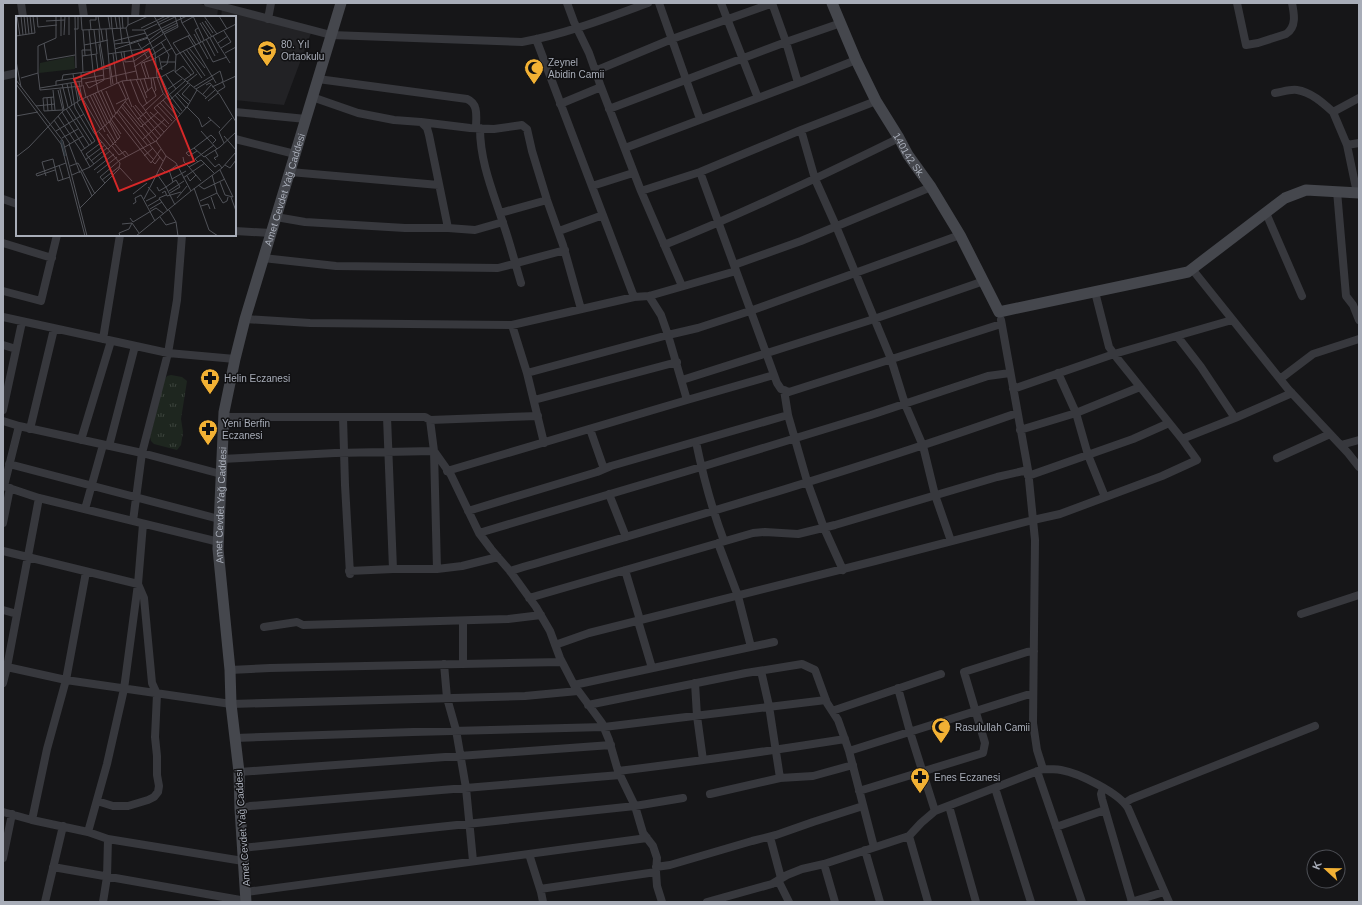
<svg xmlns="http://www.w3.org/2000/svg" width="1362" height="905" viewBox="0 0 1362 905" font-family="Helvetica,sans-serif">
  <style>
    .built { fill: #222225 }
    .grass { fill: url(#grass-tufts) }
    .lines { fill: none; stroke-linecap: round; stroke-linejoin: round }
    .street { stroke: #37383d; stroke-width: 8 }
    .secondary { stroke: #45474d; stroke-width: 11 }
    .labels { text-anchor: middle; stroke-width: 3; stroke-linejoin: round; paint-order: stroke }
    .poi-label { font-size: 10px; fill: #a8adb8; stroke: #111113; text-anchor: start }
    .street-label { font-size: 10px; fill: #a8adb8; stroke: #111113 }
    .inset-river { fill: none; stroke: #2c353c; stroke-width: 2 }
    .inset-road { fill: none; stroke: #505258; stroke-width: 1 }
    .view { fill: #d62828; fill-opacity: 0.15; stroke: #d62828; stroke-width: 2 }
    .inset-edge { fill: none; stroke: #a8adb8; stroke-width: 2 }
  </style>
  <defs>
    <pattern id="grass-tufts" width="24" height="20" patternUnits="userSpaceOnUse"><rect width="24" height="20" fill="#1e261f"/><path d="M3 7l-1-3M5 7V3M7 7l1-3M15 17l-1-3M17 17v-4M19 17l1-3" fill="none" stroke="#3c433d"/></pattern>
  </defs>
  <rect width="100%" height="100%" fill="#161618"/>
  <path class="built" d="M 146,3 L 196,3 L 218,9 L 217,17 L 144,17 Z
    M 222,9 L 311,33 L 284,105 L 235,100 L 235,17 L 221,17 Z"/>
  <path class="grass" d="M 171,375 L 182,377 L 187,381 L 181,419 L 183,432 L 181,445 L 177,450 L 154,444 L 151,441 L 150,437 L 164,380 L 167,376 Z"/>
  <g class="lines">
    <path class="street" d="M 21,3 L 23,17
      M 82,3 L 84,17
      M 208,3 L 331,35 L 522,42 C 566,34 607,18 648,3
      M 567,3 L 574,22 L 589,53 L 601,87 L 641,191 L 700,172 L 801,130 L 876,101
      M 659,3 L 700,119
      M 721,3 L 758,98
      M 772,3 L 786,42 L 798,83
      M 1237,3 L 1246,45 L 1258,43 L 1286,34 C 1297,27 1294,13 1292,3
      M 135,17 L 136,3
      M 268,19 L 271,3
      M 536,39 L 634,297
      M 595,71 L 672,39 L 773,3
      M 3,76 L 17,73
      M 318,79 L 467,99 C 479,104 476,117 476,128
      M 1275,93 C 1282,92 1290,89 1297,90 C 1311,92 1323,103 1333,112 L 1359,98
      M 312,97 L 358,113 L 394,120 L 421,122 L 427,128 L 429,135 L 448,228
      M 560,104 L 601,87
      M 609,109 L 786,42 L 841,23
      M 235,112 L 306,119
      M 1333,112 L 1347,145 L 1357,193
      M 421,122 L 470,128 L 494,129 L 522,125 L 527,129 L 532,151 L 547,200 L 563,245 L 581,309
      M 480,128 C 480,162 493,192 503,223 C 510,243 515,263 521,283
      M 801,130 L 815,179 L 836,226 L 891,359 L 905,404 L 923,446 L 935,495 L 951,541
      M 235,139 L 295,154
      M 1347,145 L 1359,143
      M 625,148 L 803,81 L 856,60
      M 290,172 L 439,185
      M 700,172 L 777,383 L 781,389 L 789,392 L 1001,324
      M 592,186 L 633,173
      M 641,191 L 682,286
      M 1337,191 L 1346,296 L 1353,305 L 1359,320
      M 3,199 L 17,204
      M 500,213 L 547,200
      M 1266,213 L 1302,296
      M 276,217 L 305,222 L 405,228 L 448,228 L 475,230 L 503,222
      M 235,231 L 271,233
      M 559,231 L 603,215
      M 3,243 L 52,258
      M 664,245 C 744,213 822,176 899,138
      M 263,258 L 336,266 L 498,268 L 565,250
      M 734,265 L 801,241 L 931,187
      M 1192,269 L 1288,389 L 1348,453 L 1359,467
      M 3,291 L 41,301 L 57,235
      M 649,296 L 661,315 L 668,335 L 687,400 L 774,375
      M 3,317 L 168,353 L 235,359
      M 245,319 L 310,323 L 512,325 L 634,297 L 649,296 L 736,271
      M 1001,320 L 1028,470 L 1035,540 L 1033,723 L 1037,750 L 1043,769
      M 512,325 L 527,373 L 544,443
      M 1177,336 L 1201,367 L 1235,418 L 1182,439
      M 103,339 L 120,235
      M 3,345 L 16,349
      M 527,373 L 668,335 L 698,328 L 750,311 L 960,235
      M 1058,373 L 1076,413 L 1088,455 L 1105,497
      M 1280,379 L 1313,354 L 1359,339
      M 682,380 L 874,319 L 984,281
      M 1013,389 L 1114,354 L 1232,320
      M 534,400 L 677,362
      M 3,410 L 22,322
      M 788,415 L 807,481 L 824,528 L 843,570
      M 224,417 L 425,417 L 430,420 L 538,416
      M 343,417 L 345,485 L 350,574
      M 387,417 L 393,569
      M 1235,418 L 1292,393
      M 430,420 L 434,451 L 451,475 L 479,533 L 491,549 L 510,571 L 536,607 L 550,631 L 560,658 L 574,685 L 602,723 L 609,740 L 618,771 L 635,806 L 643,833 L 653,846 L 657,858 L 656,872 L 657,886 L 662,902
      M 3,421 L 19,426 L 142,453 L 221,474
      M 30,429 L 54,329
      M 590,429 L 604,469
      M 1020,430 L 1076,413 L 1140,387
      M 81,440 L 111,341
      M 696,442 C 703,476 712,509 724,541
      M 1341,445 L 1359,440
      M 109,446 L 135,346
      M 1277,458 L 1330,434
      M 222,459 L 335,453 L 434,451 L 437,569
      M 9,464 L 219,519
      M 447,471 L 687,400
      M 1028,476 L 1133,439 L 1169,423
      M 3,486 L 39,498 L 219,542
      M 4,486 L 19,426
      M 609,494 L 626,537
      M 85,509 L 103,445
      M 468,511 L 597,472 L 611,466 L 788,415 L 784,390
      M 133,521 L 142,453 L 168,353 L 177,300 L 182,235
      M 3,523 L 10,488
      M 479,533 L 701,467 L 871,415 L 988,376 L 1010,373
      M 718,543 L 738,596 L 751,647
      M 3,551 L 138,584 L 144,598 L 152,683 L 157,694 L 155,737 L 157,756 L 157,775 L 159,786 L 158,792 L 154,797 L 148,800 L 128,806 L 113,806 L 97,801
      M 625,570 L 640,620
      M 349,571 L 393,569 L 437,569 L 462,566 L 498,557
      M 510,571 C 680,521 850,472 1017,413
      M 529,598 L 753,533 L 765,532 L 798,534 L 835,525 L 997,477 L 1028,470
      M 3,610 L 17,614
      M 1301,614 L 1359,595
      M 638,621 L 652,668
      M 264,627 L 297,622 L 303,625 L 508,619 L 541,615
      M 555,645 L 589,633 L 875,561 L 1033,520 L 1060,514 L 1162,476 L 1197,460 L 1182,439 L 1117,358 L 1109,347 L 1095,292
      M 444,664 L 447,698 L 456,730 L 466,788 L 473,861
      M 463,664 L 463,621
      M 7,667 L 39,498
      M 230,670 L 270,668 L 562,662
      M 761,671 L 769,706 L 780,778
      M 3,683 L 7,667 L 66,680 L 231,704 L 525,696 L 578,691
      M 695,683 L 697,716 L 703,760
      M 574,685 L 774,642
      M 898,688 L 910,732 L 935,811
      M 588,705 L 746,673 L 802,664 L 815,670 L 827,703 L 838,720 L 849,751 L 874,847
      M 832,711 L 941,674
      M 235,738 L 413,732 L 604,727 L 826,700
      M 849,751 L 1033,693
      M 618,771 C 694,762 769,751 845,739
      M 1037,771 L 1082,902
      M 239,772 L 611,745
      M 995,788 L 1031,902
      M 1103,788 L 1101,794 L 1102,799 L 1132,902
      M 859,791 L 983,753 L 985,743 L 964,672 L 1027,652 L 1034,651
      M 710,794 L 780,778 L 813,776 L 853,765
      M 1125,803 L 1131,799 L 1315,726
      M 949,806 L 976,902
      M 240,809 L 250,806 L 620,775
      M 3,812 L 32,820 L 88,832 L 108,839 L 107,877 L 103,902
      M 32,820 L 47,749 L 66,680 L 86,572
      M 1056,827 L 1105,810
      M 88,832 L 107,764 L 124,689 L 138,584 L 143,524
      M 909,836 L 928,902
      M 770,837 L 781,878
      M 108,839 L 243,861
      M 242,848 L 635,806 L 683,798
      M 865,850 L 880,902
      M 529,854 L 541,892 L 543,902
      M 3,858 L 12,814
      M 824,864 L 835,902
      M 53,867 L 246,901
      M 656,867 L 670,865 L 752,841 L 776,835 L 813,822 L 863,806
      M 778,880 L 789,902
      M 540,889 L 656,872
      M 246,892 L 647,838
      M 45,902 L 63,826
      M 707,902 L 772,884 L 787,875 L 802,869 L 824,864 L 909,836 L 921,823 L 935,811 L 1043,769 C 1049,769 1055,769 1061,770 C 1079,773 1119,793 1128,808 L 1169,902
      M 1131,902 L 1164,892"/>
    <g class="secondary">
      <path id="s1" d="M 832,3 L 856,60 L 876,101 L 899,138 L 908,155 L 931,187 L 960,235 L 999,312 L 1188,272 L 1285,198 L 1306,190 L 1359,193"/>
      <path id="s2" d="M 246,902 L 240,809 L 239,772 L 231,704 L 230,670 L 218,549 L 224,412 L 235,359 L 245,319 L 341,3"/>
    </g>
  </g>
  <defs>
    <symbol id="school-pin" viewBox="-11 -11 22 30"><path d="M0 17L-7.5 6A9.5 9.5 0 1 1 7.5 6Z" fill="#f2b134" stroke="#111113"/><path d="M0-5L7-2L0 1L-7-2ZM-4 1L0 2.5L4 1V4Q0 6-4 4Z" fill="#111"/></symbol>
    <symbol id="mosque-pin" viewBox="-11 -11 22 30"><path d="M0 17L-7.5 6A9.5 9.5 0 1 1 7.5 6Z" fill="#f2b134" stroke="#111113"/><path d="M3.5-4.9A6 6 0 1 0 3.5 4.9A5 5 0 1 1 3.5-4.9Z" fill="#111"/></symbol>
    <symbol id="pharmacy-pin" viewBox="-11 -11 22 30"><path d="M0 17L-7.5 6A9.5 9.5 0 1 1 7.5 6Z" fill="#f2b134" stroke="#111113"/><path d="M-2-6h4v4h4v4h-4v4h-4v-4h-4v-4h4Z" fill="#111"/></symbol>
  </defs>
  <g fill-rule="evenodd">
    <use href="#school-pin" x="256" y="39" width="22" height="30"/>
    <use href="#mosque-pin" x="523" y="57" width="22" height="30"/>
    <use href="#pharmacy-pin" x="199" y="367" width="22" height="30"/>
    <use href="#pharmacy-pin" x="197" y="418" width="22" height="30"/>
    <use href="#mosque-pin" x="930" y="716" width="22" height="30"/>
    <use href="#pharmacy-pin" x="909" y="766" width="22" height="30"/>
  </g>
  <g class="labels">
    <g class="poi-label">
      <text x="281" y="48">80. Yıl<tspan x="281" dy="12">Ortaokulu</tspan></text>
      <text x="548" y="66">Zeynel<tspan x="548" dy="12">Abidin Camii</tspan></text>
      <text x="224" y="382">Helin Eczanesi</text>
      <text x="222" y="427">Yeni Berfin<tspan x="222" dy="12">Eczanesi</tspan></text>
      <text x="955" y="731">Rasulullah Camii</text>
      <text x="934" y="781">Enes Eczanesi</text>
    </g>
    <g class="street-label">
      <text dy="4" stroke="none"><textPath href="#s1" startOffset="171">140142 Sk.</textPath></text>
      <text dy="4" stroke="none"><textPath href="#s2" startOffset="722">Amet Cevdet Yağ Caddesi</textPath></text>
      <text dy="4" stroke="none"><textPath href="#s2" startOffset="398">Amet Cevdet Yağ Caddesi</textPath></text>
      <text transform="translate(242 828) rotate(-94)" y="4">Amet Cevdet Yağ Caddesi</text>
    </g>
  </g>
  <g transform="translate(16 16)">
    <rect width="220" height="220" fill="#161618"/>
    <path d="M 58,40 L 59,53 L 23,57 L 24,47 Z" fill="#1e261f"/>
    <path class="inset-river" d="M 45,124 L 49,140"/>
    <path class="inset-road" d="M 1,0 L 4,20M 5,0 L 7,19M 8,0 L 10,19M 11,0 L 13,18M 14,0 L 16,18M 21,0 L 22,11 L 41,9M 59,0 L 60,52M 65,0 L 66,14 L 110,12M 82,0 L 84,13M 92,0 L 94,12M 95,0 L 96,12M 99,0 L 101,12M 103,0 L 106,27M 106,0 L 107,12M 112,0 L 112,9 L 110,12 L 122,63M 138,0 L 160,39M 164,0 L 166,7 L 180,29M 177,0 L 188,24M 188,0 L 201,18M 203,0 L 211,13M 30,5 L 49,4M 160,5 L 171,0M 189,5 L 197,17M 186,6 L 196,21M 141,7 L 155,0M 166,7 L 177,1M 184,7 L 193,22M 220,8 L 160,39 L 159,56 L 181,74 L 171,91 L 140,125 L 150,140 L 160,147 L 175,175 L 206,152 L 220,136M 112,9 L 132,0M 142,9 L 159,1M 96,12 L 101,46M 125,12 L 150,0M 182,12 L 179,14 L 185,26M 58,13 L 62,13 L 62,0M 85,13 L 87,25M 90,13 L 95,69M 144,13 L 160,5M 67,14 L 69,39M 73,14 L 77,55M 75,14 L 74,4 L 80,4 L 80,0M 116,14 L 128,14 L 141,8M 128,14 L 139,37 L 141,61 L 147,77 L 164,98M 145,15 L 161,7M 146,17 L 162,9M 148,18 L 162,11 L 159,0M 178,18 L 192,43M 48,19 L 49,0M 53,19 L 53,0M 0,20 L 19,17 L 17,0M 45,20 L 45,0M 131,20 L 144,13M 172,20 L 200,67M 197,20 L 214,47M 194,22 L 202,37M 190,23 L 199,40M 133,24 L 145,15M 98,25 L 130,17M 186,25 L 197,46 L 211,41M 28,27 L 31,44 L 59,39M 114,27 L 132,21M 122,27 L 132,43M 202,27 L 212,20M 83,28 L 86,51 L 93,50M 99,28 L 114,26M 68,29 L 84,26 L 83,14M 173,32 L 189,52M 205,32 L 215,26 L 208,15M 99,33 L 132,22M 170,33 L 189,60M 167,35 L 186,62M 105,36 L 111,64M 108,36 L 109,46 L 118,45 L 150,23M 209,37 L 220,31M 92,38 L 125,33 L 147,18M 97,38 L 101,67M 80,39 L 82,54M 66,40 L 81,38 L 78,14M 143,41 L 146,54M 0,45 L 5,71M 128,46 L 133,62M 145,46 L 159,46M 125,47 L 130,62M 126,47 L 138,43 L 156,32M 94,49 L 97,68M 88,50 L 84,26 L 92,24M 118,51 L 148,31M 78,55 L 93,52M 140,55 L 151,48 L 153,39 L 145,26M 159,56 L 167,50 L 175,59M 22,57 L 24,74 L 66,70 L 65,57M 67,57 L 66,34 L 75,34M 57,58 L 62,85M 150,59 L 160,73M 94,61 L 120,55M 137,61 L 140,74 L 138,76M 145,61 L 153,78 L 166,95M 5,62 L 22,57 L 22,30 L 40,22 L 40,0M 128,62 L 132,75M 66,63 L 88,59M 114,63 L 123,86 L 135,102M 120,63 L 131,88M 124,63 L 131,82M 0,64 L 47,125 L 71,220M 46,64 L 47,59 L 78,55 L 82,75 L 95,103M 168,64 L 178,57 L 157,27 L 174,19M 106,65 L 116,91M 63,66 L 66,83M 171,66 L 181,58M 55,67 L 59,92 L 79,125M 69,67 L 94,62M 70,67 L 73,72 L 88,64 L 87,51M 0,68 L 45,128 L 69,220M 46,68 L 52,91M 51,68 L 56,89M 40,69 L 40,65 L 66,61M 67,69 L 70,81M 190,69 L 194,67 L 204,79 L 220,106M 61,71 L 64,84M 178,71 L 204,55 L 207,65M 196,71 L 220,60M 24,72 L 66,65M 44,73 L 48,94M 152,73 L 166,63M 180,73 L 198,62M 37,74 L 39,94M 42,74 L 47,95M 85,74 L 97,101M 181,74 L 191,82M 90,75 L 100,98M 201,76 L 209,71 L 206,65M 79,77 L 102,124M 129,77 L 136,71 L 135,62M 161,77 L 172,88M 77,78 L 91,107M 187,78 L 195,69M 74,79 L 89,110M 159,79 L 170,92M 35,81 L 36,94M 71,81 L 89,116M 31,82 L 32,95M 67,83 L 85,114M 189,83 L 199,74M 147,84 L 161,100M 109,85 L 122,103M 153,85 L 172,67M 174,85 L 166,78 L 174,69M 192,85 L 202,77M 61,86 L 78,117 L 104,147 L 103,153 L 64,192M 144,87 L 159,103M 100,88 L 110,83 L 102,66M 106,88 L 125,111 L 126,110M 119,89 L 145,120M 141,89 L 156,105M 20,90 L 39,88M 105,90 L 135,128M 117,90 L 125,101M 53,91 L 76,127M 126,91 L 140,80 L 136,71M 171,91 L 183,103 L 186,111 L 195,104M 50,93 L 73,129M 102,94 L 132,130M 28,95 L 27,82 L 38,81M 28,95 L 46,94M 129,95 L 147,78M 46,96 L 69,133M 101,96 L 128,133M 134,96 L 151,111M 0,100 L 22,96M 42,100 L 65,135 L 79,125M 98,100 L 135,147 L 145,133M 192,101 L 204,112M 124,102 L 142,123M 135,102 L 148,116M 95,103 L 105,118M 38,104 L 54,128M 153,108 L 138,92 L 169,65M 89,109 L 100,127M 127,109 L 122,103 L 130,96M 40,115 L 68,98M 185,115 L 201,133M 83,116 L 95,131M 79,118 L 93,106 L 112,82M 91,118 L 98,129M 208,120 L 220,134M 46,122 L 62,113M 126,124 L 149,103M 139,126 L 126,110 L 142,96M 197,127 L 200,124 L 195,119 L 178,132 L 188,141 L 204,131 L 220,116M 208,127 L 203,116 L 216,102M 53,128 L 64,157M 99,128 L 110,141M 134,129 L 147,145M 96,130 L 103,139 L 109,135 L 113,140M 49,131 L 67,120M 178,132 L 170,137 L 173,140 L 181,135M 92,133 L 104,121 L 94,105M 128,133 L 137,143M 199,134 L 202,140 L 198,142 L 200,144M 65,135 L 74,151M 128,140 L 137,132M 189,140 L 199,151 L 203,148 L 206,152M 0,141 L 13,131 L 47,95 L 64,84 L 106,65 L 145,61 L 158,54M 167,141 L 168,146 L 173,151 L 185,144 L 198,157M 69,144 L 89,129M 104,144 L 140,125M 75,145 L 91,132M 136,145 L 139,148 L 144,141M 182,146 L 179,143 L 198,129M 78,148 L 70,138 L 86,126M 43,149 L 47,163M 209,149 L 214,152 L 220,144M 54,150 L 62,147 L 79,178M 144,151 L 150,157 L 161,149M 173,151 L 185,165M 104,152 L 116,165M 39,154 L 21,160 L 20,158 L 50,147M 78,154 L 98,138M 153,154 L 156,163 L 170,155M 204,154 L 217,181 L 209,179 L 204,166M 65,156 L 76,180M 81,157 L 101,141M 141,158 L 150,171 L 157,166 L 156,163M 56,159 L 74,151 L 94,135M 30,160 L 26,146 L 37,143 L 42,165 L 54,161M 171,160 L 174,165 L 180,159M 167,162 L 189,147M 86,164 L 104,150M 89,167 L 84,161 L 104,144M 182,169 L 188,173 L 209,163M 141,171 L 143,175 L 150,171M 150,171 L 159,189M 178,172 L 193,214 L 202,220M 153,175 L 168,165M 146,177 L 149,175 L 151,180 L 165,176M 154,177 L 164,171 L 160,164 L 157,166M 201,177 L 207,187 L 211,185 L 212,181M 117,178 L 131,167M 150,179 L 143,182 L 152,195M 195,181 L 199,193M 215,181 L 220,195M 161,182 L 171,170M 128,183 L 150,140M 130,185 L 140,180 L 132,171M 184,185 L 201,177 L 196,159M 117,188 L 120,186 L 119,182 L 125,179 L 139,205M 132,190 L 144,183M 185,190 L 192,188 L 194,193M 134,193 L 146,186M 153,194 L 160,206 L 162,220M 144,201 L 150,209 L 160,206M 114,202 L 117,206 L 140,192 L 148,198M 116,207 L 123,217M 104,220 L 103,217 L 113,213 L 116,207 L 106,208M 120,220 L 175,175"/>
    <path class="view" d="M 133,33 L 178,145 L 103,175 L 58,63 Z"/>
    <rect width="220" height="220" class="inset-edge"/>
  </g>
  <rect width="1362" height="905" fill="none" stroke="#a8adb8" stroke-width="8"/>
  <g transform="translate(1326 869) rotate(292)"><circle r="19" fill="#111113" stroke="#4d4f55"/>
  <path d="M0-3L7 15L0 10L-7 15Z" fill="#f2b134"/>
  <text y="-6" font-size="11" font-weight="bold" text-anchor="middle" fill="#a8adb8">K</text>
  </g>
</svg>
